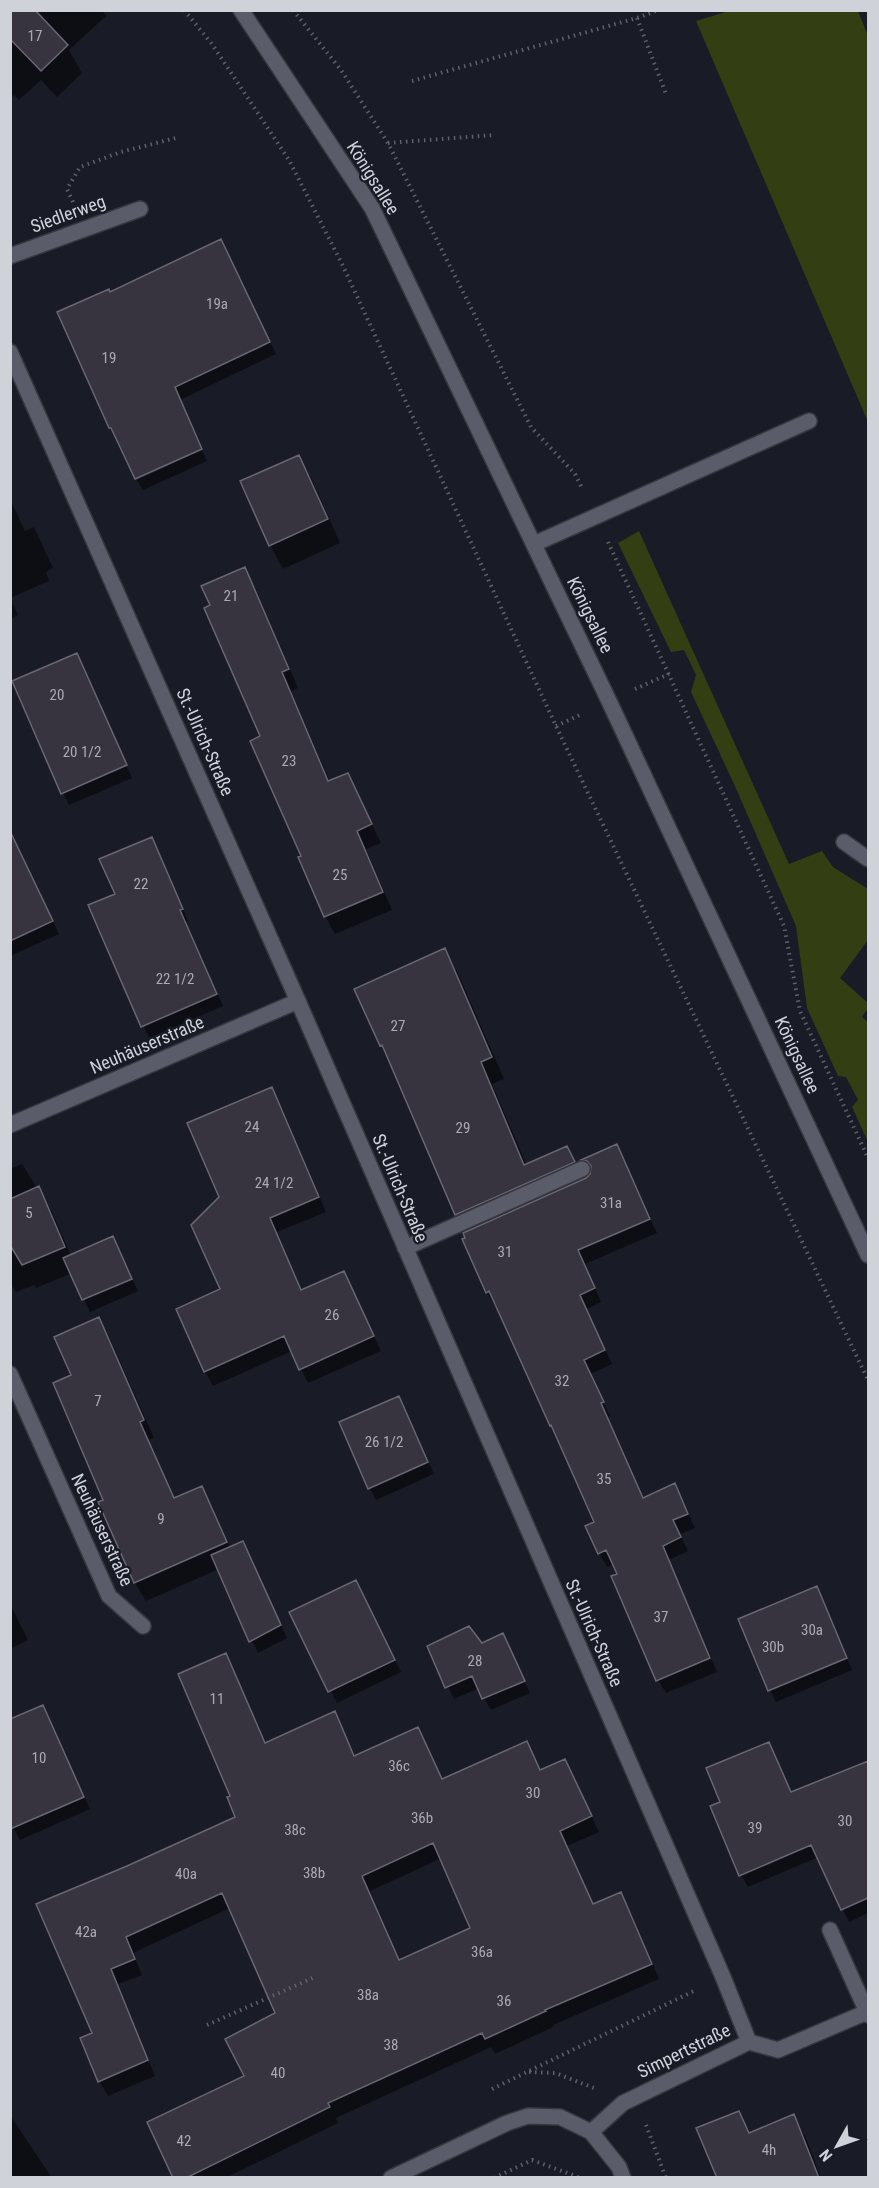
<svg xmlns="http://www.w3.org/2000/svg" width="879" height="2188" viewBox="0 0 879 2188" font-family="'Roboto Condensed',sans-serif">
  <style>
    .green { fill: #333e13 }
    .shadow { fill: #0007; fill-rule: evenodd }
    .building { fill: #373440; stroke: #696673; stroke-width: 1.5; fill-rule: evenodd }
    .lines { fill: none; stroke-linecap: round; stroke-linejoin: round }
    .minor-casing { stroke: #36373f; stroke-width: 18 }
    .path { stroke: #5f616a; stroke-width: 4; stroke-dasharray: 1.5 4.5; stroke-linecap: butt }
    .minor { stroke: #5a5d69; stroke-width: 15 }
    .labels { text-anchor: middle; stroke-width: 4.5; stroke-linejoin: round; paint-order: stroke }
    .number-label { font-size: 15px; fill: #aaaab3 }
    .street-label { font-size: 18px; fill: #d0d2d9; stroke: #191b26 }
  </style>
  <rect width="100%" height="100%" fill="#191b26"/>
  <path class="green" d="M 729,11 L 858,11 L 868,36 L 868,422 L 696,21 Z
    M 639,531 L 789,864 L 822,851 L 833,867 L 868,889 L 868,940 L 840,978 L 868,1003 L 868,1008 L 862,1017 L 868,1022 L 868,1142 L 852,1107 L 858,1100 L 846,1077 L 838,1076 L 807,1008 L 796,926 L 734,784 L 691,692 L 696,675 L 684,650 L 671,652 L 618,543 Z"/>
  <path class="shadow" d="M 10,10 L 102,10 L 106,16 L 69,50 L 82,73 L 57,97 L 41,80 L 19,100 L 14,95 L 10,99 Z
    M 227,253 L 276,354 L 180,400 L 118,440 L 111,428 L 110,294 Z
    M 202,450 L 207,461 L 143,490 L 137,480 Z
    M 299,457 L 312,480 L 340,543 L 283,569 L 270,545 Z
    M 10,499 L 25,531 L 34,527 L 53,568 L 46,572 L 49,581 L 10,598 Z
    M 244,569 L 255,587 L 298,688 L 291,691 L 330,782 L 347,775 L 381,843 L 366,849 L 392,910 L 335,934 L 325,916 L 262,737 L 212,606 Z
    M 10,598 L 18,615 L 10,619 Z
    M 83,667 L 132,778 L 69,805 L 63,793 Z
    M 158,851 L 188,921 L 186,922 L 223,1006 L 149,1038 L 90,906 L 117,895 Z
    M 22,858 L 59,934 L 10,956 L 10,863 Z
    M 445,950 L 457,971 L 504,1079 L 492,1084 L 527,1166 L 567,1148 L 584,1180 L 591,1173 L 583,1160 L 616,1146 L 657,1233 L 585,1264 L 601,1302 L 587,1309 L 612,1364 L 590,1374 L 610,1416 L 608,1417 L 644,1500 L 675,1485 L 695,1528 L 680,1534 L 688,1551 L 669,1560 L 717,1672 L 666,1693 L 658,1680 L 614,1564 L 607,1567 L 599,1553 L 596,1523 L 497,1305 L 495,1306 L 488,1294 L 497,1290 L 467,1238 L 467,1233 L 456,1214 L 390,1060 L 356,990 Z
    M 271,1089 L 280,1103 L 326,1212 L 277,1232 L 302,1291 L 343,1273 L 381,1351 L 308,1383 L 292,1351 L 213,1386 L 205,1371 L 222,1290 L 221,1197 Z
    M 22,1164 L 52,1212 L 71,1256 L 113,1238 L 138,1291 L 90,1312 L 72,1273 L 36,1288 L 34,1285 L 16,1292 L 10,1283 L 10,1169 Z
    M 99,1319 L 109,1337 L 154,1438 L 149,1440 L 175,1499 L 201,1488 L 212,1506 L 230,1548 L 249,1555 L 287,1638 L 258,1653 L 219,1569 L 146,1601 L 135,1583 L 100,1503 L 105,1501 L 73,1376 Z
    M 405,1410 L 434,1474 L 376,1500 L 370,1488 Z
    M 356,1582 L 401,1672 L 337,1703 L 291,1613 Z
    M 816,1588 L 852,1670 L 776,1702 L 770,1690 Z
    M 10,1604 L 28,1640 L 10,1649 Z
    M 503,1635 L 530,1693 L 491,1710 L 479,1688 L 454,1699 L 429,1647 L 482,1645 Z
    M 226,1655 L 234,1670 L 266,1744 L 334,1713 L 356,1757 L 442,1780 L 526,1743 L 541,1771 L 573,1776 L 599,1832 L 567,1846 L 594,1905 L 620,1893 L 629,1908 L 659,1979 L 553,2025 L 553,2027 L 495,2054 L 491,2047 L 336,2118 L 338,2123 L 225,2178 L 175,2178 L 246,2077 L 277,2014 L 230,1908 L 133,1953 L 142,1975 L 118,1984 L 155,2076 L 108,2096 L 99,2081 L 94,2033 L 128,1868 L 237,1818 L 232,1797 ZM 442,1858 L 472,1928 L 400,1961 L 370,1891 Z
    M 42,1707 L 90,1809 L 20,1840 L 10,1821 Z
    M 769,1744 L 792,1793 L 867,1763 L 868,1913 L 849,1922 L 818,1857 L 748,1887 L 741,1875 L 722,1803 Z
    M 739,2113 L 751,2134 L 793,2116 L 806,2138 L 821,2178 L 718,2178 Z
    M 10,2115 L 52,2178 L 10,2178 Z"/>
  <path class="building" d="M 10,10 L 35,10 L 68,45 L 41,71 L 10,39 Z
    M 221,239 L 270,342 L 175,387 L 202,449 L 135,479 L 111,428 L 109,428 L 57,312 L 109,289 L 110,292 Z
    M 299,455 L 328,519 L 269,546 L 240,481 Z
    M 245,567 L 289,669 L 282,672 L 328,781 L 348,773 L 372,824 L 357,831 L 383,892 L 324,917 L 298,857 L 301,856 L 250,741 L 260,736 L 204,608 L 210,605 L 201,586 Z
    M 77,653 L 127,765 L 61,794 L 12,681 Z
    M 10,831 L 53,921 L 10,941 Z
    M 152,837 L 183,909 L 180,910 L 217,994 L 141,1027 L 88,905 L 115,894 L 99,859 Z
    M 445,948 L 492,1057 L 481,1062 L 524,1165 L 567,1146 L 575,1162 L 455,1215 L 382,1045 L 380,1046 L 354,989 Z
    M 272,1087 L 319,1197 L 270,1218 L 301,1290 L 344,1271 L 374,1336 L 299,1370 L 284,1336 L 204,1372 L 176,1309 L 220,1289 L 191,1225 L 219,1197 L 187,1123 Z
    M 617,1144 L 650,1219 L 578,1250 L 595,1288 L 580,1295 L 605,1350 L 584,1360 L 604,1402 L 601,1403 L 643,1498 L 675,1483 L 688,1514 L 673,1520 L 681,1537 L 663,1546 L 710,1658 L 656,1681 L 611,1576 L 617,1574 L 606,1550 L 598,1554 L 585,1526 L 594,1522 L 551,1425 L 550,1426 L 489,1291 L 486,1293 L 462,1239 L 465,1238 L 463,1233 L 586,1178 L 590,1174 L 591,1166 L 587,1161 L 581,1160 Z
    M 39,1186 L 65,1247 L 22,1265 L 10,1245 L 10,1199 Z
    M 113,1236 L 132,1279 L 82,1300 L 63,1258 Z
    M 99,1317 L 144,1420 L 140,1422 L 174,1498 L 202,1486 L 227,1542 L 134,1583 L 98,1502 L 103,1500 L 53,1383 L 71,1375 L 54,1337 Z
    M 399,1396 L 428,1462 L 368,1489 L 339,1422 Z
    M 243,1541 L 281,1625 L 249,1642 L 211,1555 Z
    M 356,1580 L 395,1660 L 328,1692 L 289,1612 Z
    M 817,1586 L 847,1658 L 768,1691 L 738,1619 Z
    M 469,1626 L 482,1643 L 503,1633 L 525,1681 L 482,1699 L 472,1676 L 445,1688 L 427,1646 Z
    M 226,1653 L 265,1743 L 335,1711 L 354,1756 L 418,1727 L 442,1779 L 527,1741 L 540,1770 L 565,1759 L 592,1816 L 560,1831 L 593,1904 L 621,1892 L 652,1964 L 545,2010 L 546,2011 L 485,2039 L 482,2033 L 328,2103 L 330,2107 L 186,2178 L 173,2178 L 147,2122 L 244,2076 L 225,2039 L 275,2013 L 222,1893 L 126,1937 L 135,1959 L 111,1969 L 148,2060 L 98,2082 L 80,2038 L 92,2033 L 36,1904 L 127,1866 L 235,1817 L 227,1797 L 230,1796 L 178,1674 ZM 433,1843 L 470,1928 L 399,1960 L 362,1876 Z
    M 43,1705 L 84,1797 L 10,1829 L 10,1719 Z
    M 769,1742 L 791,1792 L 868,1761 L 868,1898 L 841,1910 L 811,1845 L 739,1876 L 710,1806 L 720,1802 L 706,1768 Z
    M 739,2111 L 749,2133 L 794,2114 L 819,2178 L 717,2178 L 696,2128 Z"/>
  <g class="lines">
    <defs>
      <path id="minor" d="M 241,10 L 372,208 L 609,701 L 868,1255
        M 10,256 L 140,209
        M 10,352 L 298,1001 L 723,1977 L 749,2042
        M 534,544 L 809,421
        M 844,842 L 868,859
        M 10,1125 L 298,1001
        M 405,1248 L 582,1169
        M 10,1374 L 109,1596 L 143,1626
        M 830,1930 L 867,2012
        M 591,2132 L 623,2103 L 749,2042 L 778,2050 L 867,2012 L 868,2015
        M 391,2178 L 507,2123 L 528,2116 L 560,2117 L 591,2132 L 619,2167 L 623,2178"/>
    </defs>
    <use href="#minor" class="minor-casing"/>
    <path class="path" d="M 184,10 L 212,44 L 289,160 L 342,264 L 556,726 L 868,1380
      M 293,10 L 341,70 L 388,143 L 531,427 L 575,474 L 583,490
      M 637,18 L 666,94
      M 412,81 L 637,18 L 659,10
      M 388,143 L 494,135
      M 73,202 L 67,189 L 80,167 L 121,152 L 176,138
      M 608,542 L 784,926 L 800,1011 L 868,1158
      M 635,689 L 669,674
      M 556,726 L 582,714
      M 207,2025 L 315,1977
      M 529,2072 L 555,2073 L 594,2088
      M 492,2089 L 696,1990
      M 646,2125 L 666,2178
      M 494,2178 L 532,2160 L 581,2178"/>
    <use href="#minor" class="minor"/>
  </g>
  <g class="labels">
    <g class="number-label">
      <text x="35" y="41">17</text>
      <text x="217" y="309">19a</text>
      <text x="109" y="363">19</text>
      <text x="231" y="601">21</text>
      <text x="57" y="700">20</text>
      <text x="82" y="757">20 1/2</text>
      <text x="289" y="766">23</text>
      <text x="340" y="880">25</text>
      <text x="141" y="889">22</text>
      <text x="175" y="984">22 1/2</text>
      <text x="398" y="1031">27</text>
      <text x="252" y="1132">24</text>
      <text x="463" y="1133">29</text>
      <text x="274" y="1188">24 1/2</text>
      <text x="611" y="1208">31a</text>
      <text x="29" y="1218">5</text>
      <text x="505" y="1257">31</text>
      <text x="332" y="1320">26</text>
      <text x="562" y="1386">32</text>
      <text x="98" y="1406">7</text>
      <text x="384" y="1447">26 1/2</text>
      <text x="604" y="1484">35</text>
      <text x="161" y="1524">9</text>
      <text x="661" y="1622">37</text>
      <text x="812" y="1635">30a</text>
      <text x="773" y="1652">30b</text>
      <text x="475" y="1666">28</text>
      <text x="217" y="1704">11</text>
      <text x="39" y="1763">10</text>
      <text x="399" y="1771">36c</text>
      <text x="533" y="1798">30</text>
      <text x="422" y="1823">36b</text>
      <text x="845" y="1826">30</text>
      <text x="755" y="1833">39</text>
      <text x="295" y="1835">38c</text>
      <text x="314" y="1878">38b</text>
      <text x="186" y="1879">40a</text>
      <text x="86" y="1937">42a</text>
      <text x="482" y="1957">36a</text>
      <text x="368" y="2000">38a</text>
      <text x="504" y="2006">36</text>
      <text x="391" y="2050">38</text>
      <text x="278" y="2078">40</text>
      <text x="184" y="2146">42</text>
      <text x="769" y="2155">4h</text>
    </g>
    <g class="street-label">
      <text transform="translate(373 178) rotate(58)" y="6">Königsallee</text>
      <text transform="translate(68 214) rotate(-20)" y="6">Siedlerweg</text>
      <text transform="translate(590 615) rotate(64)" y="6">Königsallee</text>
      <text transform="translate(205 742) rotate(66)" y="6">St.-Ulrich-Straße</text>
      <text transform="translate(147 1045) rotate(-23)" y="6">Neuhäuserstraße</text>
      <text transform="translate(797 1055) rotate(65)" y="6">Königsallee</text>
      <text transform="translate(400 1188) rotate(67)" y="6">St.-Ulrich-Straße</text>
      <text transform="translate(102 1530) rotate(65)" y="6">Neuhäuserstraße</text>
      <text transform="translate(594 1633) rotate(66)" y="6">St.-Ulrich-Straße</text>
      <text transform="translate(684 2051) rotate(-26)" y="6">Simpertstraße</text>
    </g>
  </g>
  <rect width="879" height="2188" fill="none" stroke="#d0d2d9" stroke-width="24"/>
  <g transform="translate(837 2146) rotate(230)" stroke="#191b26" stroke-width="4.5" paint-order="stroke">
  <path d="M0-4.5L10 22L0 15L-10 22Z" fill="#d0d2d9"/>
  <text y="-9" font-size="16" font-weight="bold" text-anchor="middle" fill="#d0d2d9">N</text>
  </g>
</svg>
